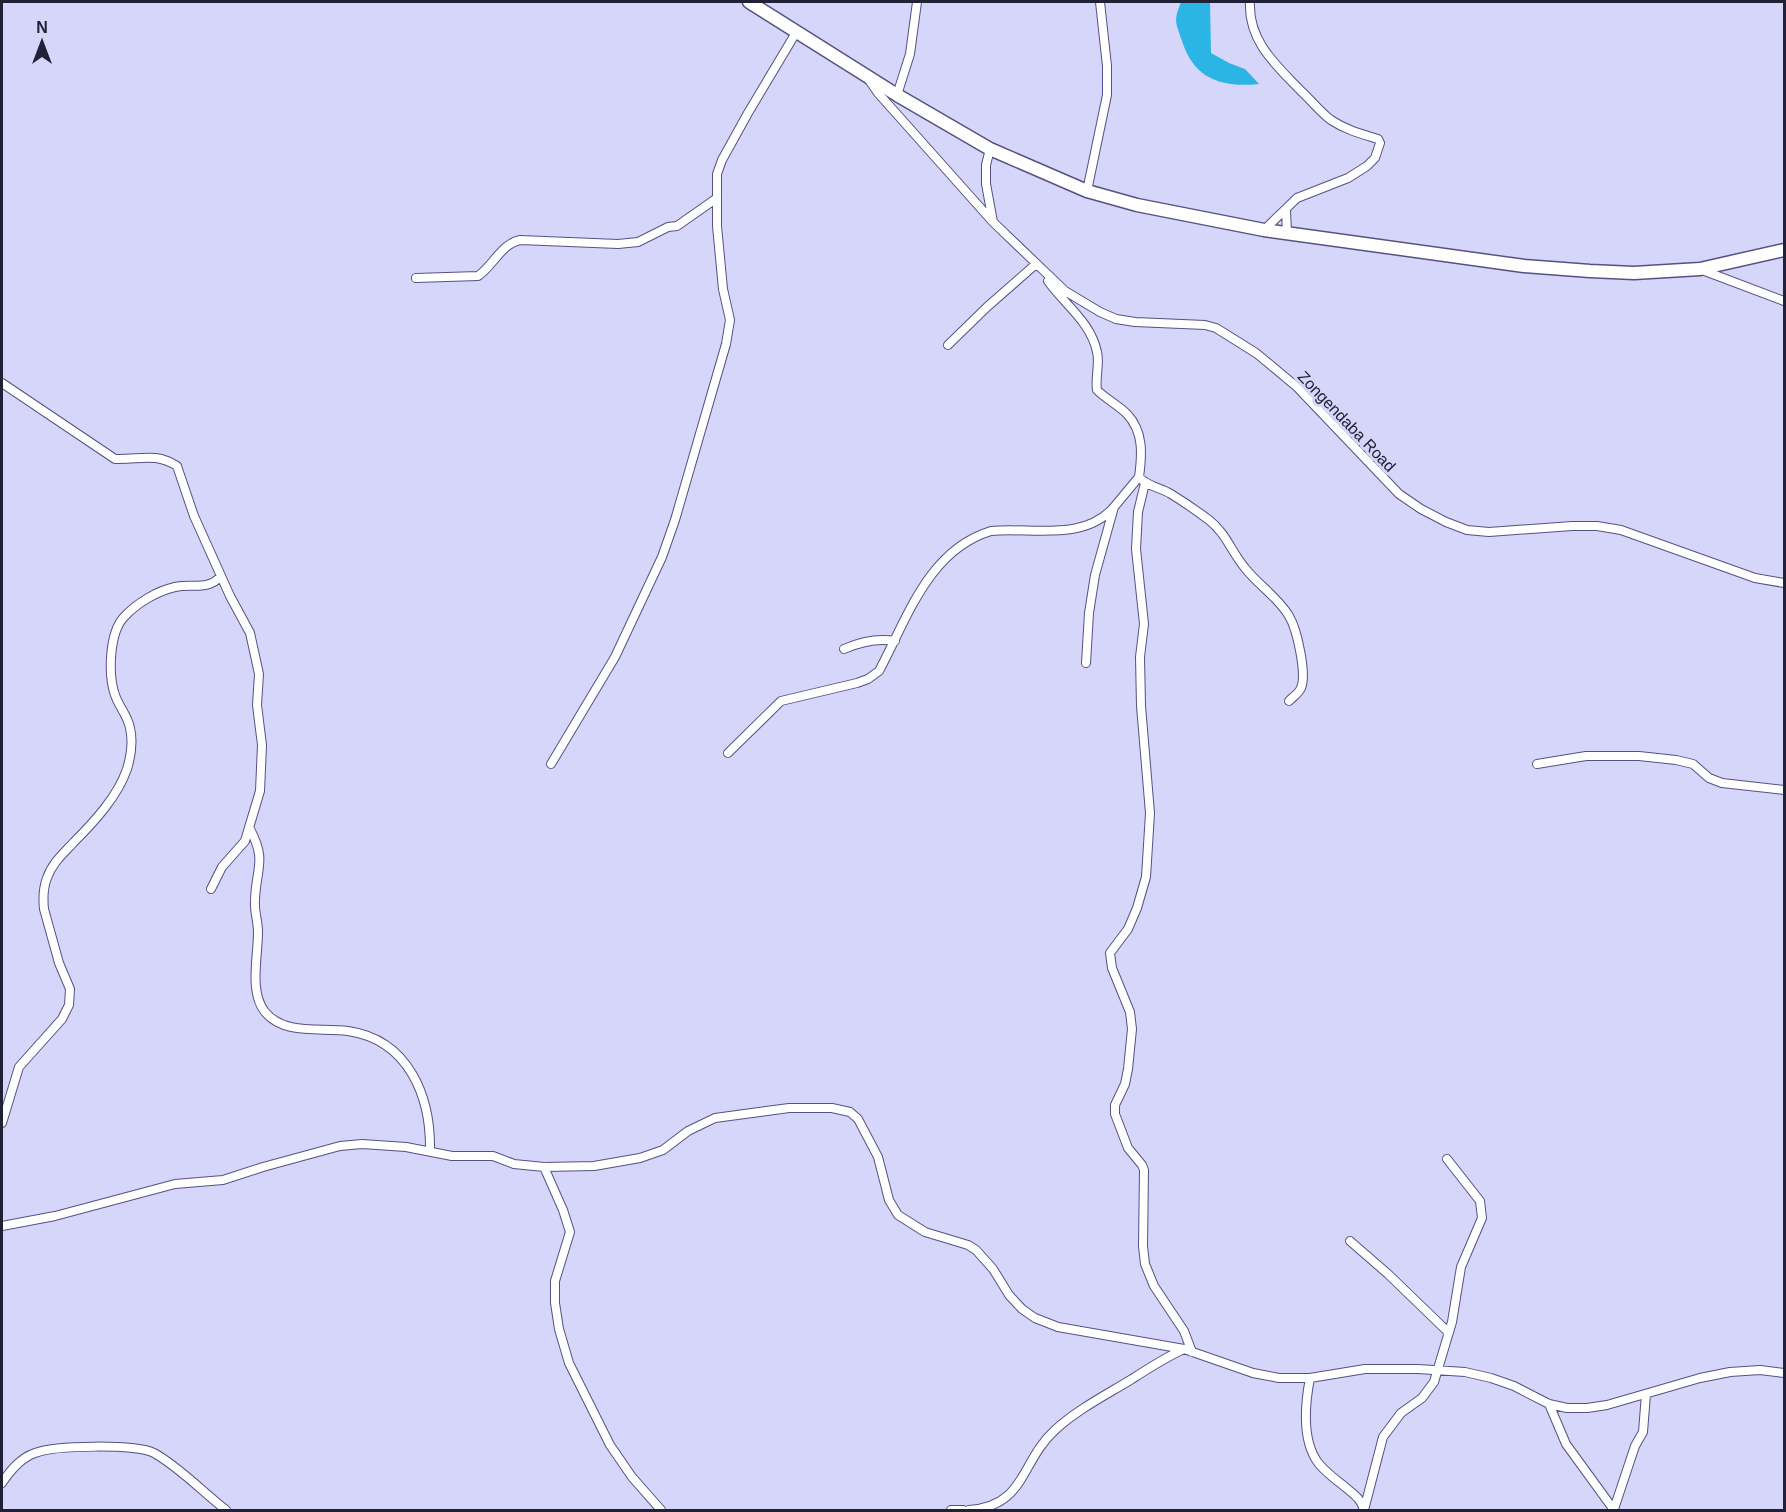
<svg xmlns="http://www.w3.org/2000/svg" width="1786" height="1512" viewBox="0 0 1786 1512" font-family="Helvetica,sans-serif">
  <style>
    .water { fill: #2ab5e4 }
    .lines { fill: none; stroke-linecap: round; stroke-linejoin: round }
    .minor-casing { stroke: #555184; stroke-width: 10 }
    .highway-casing { stroke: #555184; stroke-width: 15 }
    .minor { stroke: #fff; stroke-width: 8 }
    .highway { stroke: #fff; stroke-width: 12 }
    .labels { text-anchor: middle; stroke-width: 6; stroke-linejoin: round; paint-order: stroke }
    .street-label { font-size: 16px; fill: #222036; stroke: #d6d5fa }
  </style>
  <rect width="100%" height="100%" fill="#d6d5fa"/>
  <path class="water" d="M 1181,2 L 1210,2 L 1211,53 L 1229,63 L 1245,69 L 1259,84 C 1222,88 1194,79 1182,41 C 1176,22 1173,22 1181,2 Z"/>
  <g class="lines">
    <defs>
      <path id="minor" d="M 1250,2 C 1248,41 1276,65 1301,91 C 1311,100 1320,112 1331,120 C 1346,130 1362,134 1378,139 L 1380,143 L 1375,158 L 1367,166 L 1348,178 L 1297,198 L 1264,230
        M 869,80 L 878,93 L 993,222
        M 897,95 L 910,54 L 917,2
        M 990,149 L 986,165 L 986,184 L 993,222 L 1065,291 L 1100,312 L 1116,319 L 1135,322 L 1205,325 L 1216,328 L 1256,353 L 1273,367 L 1297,387 L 1399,494 L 1421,509 L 1446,522 L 1467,530 L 1489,532 L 1572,526 L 1597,526 L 1621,530 L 1755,578 L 1784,583
        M 1087,191 L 1107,95 L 1107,66 L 1100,2
        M 1286,210 L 1287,233
        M 1702,270 L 1784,301
        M 416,278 L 478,276 C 493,266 501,244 520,240 L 618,244 L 638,242 L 668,227 L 677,226 L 717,198
        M 1048,281 C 1064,304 1091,322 1097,352 C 1100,364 1095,377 1097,390 C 1106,399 1118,405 1127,414 C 1144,432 1142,455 1139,477 C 1148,487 1160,487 1171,494 C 1184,502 1197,511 1209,520 C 1226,533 1232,553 1245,568 C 1258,585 1278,597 1289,616 C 1297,629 1307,674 1301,688 C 1299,693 1293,697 1289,701
        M 948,345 L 987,307 L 1036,264
        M 2,383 L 115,459 C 140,460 155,452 177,466 L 194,516 L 230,596 L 250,633 L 259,674 L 257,705 L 262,745 L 260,791 L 245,841 L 222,867 L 211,889
        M 1145,483 L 1138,512 L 1136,549 L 1144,624 L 1140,657 L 1141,706 L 1150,813 L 1146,877 L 1137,908 L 1128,929 L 1110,953 L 1112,968 L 1130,1012 L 1132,1029 L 1128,1069 L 1125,1084 L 1115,1105 L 1115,1114 L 1128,1148 L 1142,1165 L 1144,1170 L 1143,1246 L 1145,1264 L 1154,1286 L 1184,1331 L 1192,1352
        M 844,649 C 860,642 878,638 895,641
        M 1086,663 L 1089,613 L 1095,575 L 1114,507 L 1139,477
        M 728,753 L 781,701 L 857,683 L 868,679 L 879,671 C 907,619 928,550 991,531 C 1032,527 1084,542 1114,507
        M 551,764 L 615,657 L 662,557 L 675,520 L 726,344 L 730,320 L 723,289 L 717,226 L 717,174 L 722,160 L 748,113 L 797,31
        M 1537,764 L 1586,756 L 1639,756 L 1676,760 L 1693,764 L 1709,778 L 1722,783 L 1784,790
        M 250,829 C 267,861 256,868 255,900 C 254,911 258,921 258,932 C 258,957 249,992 265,1012 C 285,1036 321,1027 348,1031 C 409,1040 431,1097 430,1151
        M 2,1123 L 19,1067 L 62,1019 L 69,1005 L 70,989 L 59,963 L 44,909 C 43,899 43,888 47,878 C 52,863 64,853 74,842 C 94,822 118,796 127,769 C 131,756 133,741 130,728 C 128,716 119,707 115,695 C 108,675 109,633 124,617 C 137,603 157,591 175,587 C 192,583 208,591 221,576
        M 544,1167 L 563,1210 L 570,1232 L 555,1281 L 555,1303 L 559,1329 L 569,1363 L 610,1445 L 632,1477 L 661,1510
        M 2,1226 L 55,1216 L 175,1184 L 223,1180 L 263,1167 L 340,1146 L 362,1144 L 406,1147 L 452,1156 L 493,1156 L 514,1164 L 544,1167 L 594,1166 L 640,1158 L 663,1150 L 688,1131 L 715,1118 L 789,1108 L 832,1108 L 850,1112 L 858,1119 L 878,1157 L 889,1200 L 898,1215 L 925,1232 L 968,1245 L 976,1250 L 993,1269 L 1009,1295 L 1022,1309 L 1035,1318 L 1058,1327 L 1184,1349 L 1253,1373 L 1279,1378 L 1310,1378 L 1365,1369 L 1418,1369 L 1465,1372 L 1491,1378 L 1514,1386 L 1549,1404 L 1567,1408 L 1587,1408 L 1607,1405 L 1700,1378 L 1730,1372 L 1760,1370 L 1784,1373
        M 1350,1241 L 1388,1274 L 1448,1332
        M 1310,1378 C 1305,1404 1301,1441 1319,1464 C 1326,1472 1336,1480 1344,1486 C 1353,1494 1361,1498 1364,1510
        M 1549,1404 L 1566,1444 L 1614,1510
        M 2,1483 C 10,1471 20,1458 35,1453 C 55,1445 135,1444 154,1453 C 178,1466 204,1493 226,1510
        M 1614,1509 L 1635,1446 L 1643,1432 L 1646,1394
        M 951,1510 L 963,1510
        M 969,1510 C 1026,1506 1020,1462 1055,1430 C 1078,1409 1106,1395 1132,1379 C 1149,1368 1166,1357 1184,1349
        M 1364,1510 L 1383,1437 L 1401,1413 L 1422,1398 L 1434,1382 L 1452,1322 L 1461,1267 L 1482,1218 L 1480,1201 L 1447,1159"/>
      <path id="highway" d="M 749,2 L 897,95 L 990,149 L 1087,191 L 1137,205 L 1264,230 L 1524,266 L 1590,271 L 1634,273 L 1700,269 L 1784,250"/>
    </defs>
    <use href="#minor" class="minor-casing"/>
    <use href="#highway" class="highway-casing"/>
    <use href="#minor" class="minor"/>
    <use href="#highway" class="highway"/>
  </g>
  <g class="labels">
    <g class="street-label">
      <text transform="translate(1347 421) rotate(46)" y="6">Zongendaba Road</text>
    </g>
  </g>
  <rect width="1786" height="1512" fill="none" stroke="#222036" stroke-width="6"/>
  <g transform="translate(42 42)" stroke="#d6d5fa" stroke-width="4.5" paint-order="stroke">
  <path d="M0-4.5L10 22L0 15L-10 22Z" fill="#222036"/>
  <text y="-9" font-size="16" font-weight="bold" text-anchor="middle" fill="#222036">N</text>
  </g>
</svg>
